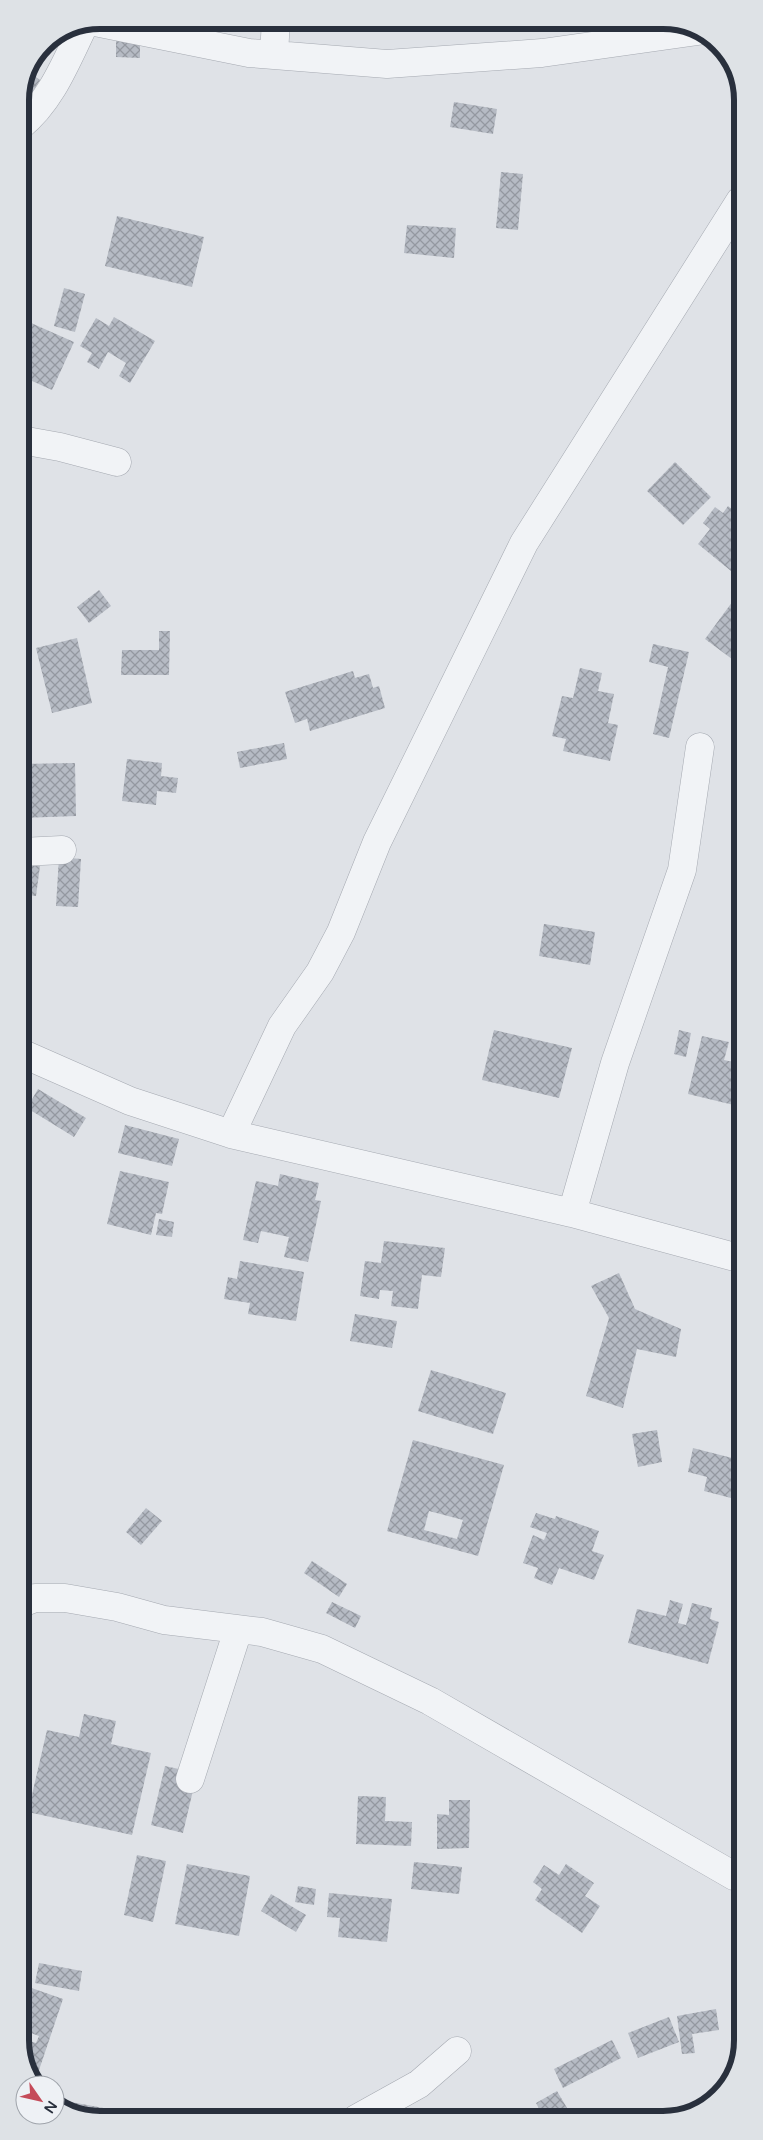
<svg xmlns="http://www.w3.org/2000/svg" width="763" height="2140" viewBox="0 0 763 2140" font-family="'Varela Round',sans-serif">
  <style>
    .building { fill: url(#building-cross-hatch); fill-rule: evenodd }
    .lines { fill: none; stroke-linecap: round; stroke-linejoin: round }
    .minor-casing { stroke: #a5a9b1; stroke-width: 29 }
    .minor { stroke: #f1f3f6; stroke-width: 28 }
    .rim { fill: none; stroke: #29303d; stroke-width: 6 }
  </style>
  <defs>
    <pattern id="building-cross-hatch" width="8" height="8" patternUnits="userSpaceOnUse" patternTransform="scale(1.25)"><rect width="8" height="8" fill="#b6bbc4"/><path d="M0 0l8 8M0 8l8-8" fill="none" stroke="#9498a0"/></pattern>
  </defs>
  <rect width="100%" height="100%" fill="#dfe2e7"/>
  <path class="building" d="M 326,20 L 351,20 L 351,25 L 327,28 Z
    M 116,41 L 140,42 L 140,58 L 116,57 Z
    M 30,73 L 40,80 L 24,105 L 20,107 L 20,94 Z
    M 454,102 L 497,109 L 493,134 L 450,127 Z
    M 501,172 L 523,174 L 518,230 L 496,228 Z
    M 117,216 L 204,237 L 192,287 L 105,266 Z
    M 407,225 L 456,228 L 454,258 L 404,253 Z
    M 64,288 L 85,294 L 75,332 L 54,326 Z
    M 114,317 L 155,341 L 130,383 L 119,376 L 126,363 L 108,352 L 99,369 L 87,362 L 92,353 L 80,346 L 96,318 L 109,326 Z
    M 22,319 L 74,342 L 52,390 L 21,376 L 20,323 Z
    M 675,462 L 711,497 L 683,525 L 647,491 Z
    M 728,506 L 741,516 L 741,559 L 731,571 L 698,544 L 710,529 L 703,523 L 715,507 L 723,513 Z
    M 99,590 L 111,606 L 89,623 L 77,607 Z
    M 741,590 L 741,663 L 740,665 L 705,639 Z
    M 159,631 L 170,631 L 169,675 L 121,675 L 122,650 L 159,650 Z
    M 77,638 L 92,703 L 52,713 L 36,648 Z
    M 653,644 L 689,652 L 669,738 L 653,734 L 668,667 L 649,662 Z
    M 580,668 L 602,673 L 598,691 L 614,694 L 608,723 L 618,725 L 610,761 L 563,751 L 566,739 L 552,736 L 562,696 L 573,698 Z
    M 353,671 L 355,678 L 369,674 L 373,688 L 379,686 L 385,708 L 310,731 L 307,719 L 295,723 L 285,692 Z
    M 284,743 L 287,759 L 240,768 L 237,752 Z
    M 127,759 L 162,763 L 161,776 L 178,778 L 176,793 L 157,791 L 156,805 L 122,801 Z
    M 75,763 L 76,816 L 21,818 L 21,764 Z
    M 59,857 L 81,859 L 78,907 L 56,906 Z
    M 21,864 L 40,866 L 36,896 L 21,894 Z
    M 544,924 L 595,932 L 590,965 L 539,956 Z
    M 494,1030 L 572,1048 L 559,1098 L 482,1080 Z
    M 679,1030 L 691,1033 L 686,1057 L 674,1054 Z
    M 702,1036 L 729,1042 L 724,1060 L 742,1064 L 742,1107 L 688,1094 Z
    M 38,1089 L 86,1118 L 74,1137 L 27,1108 Z
    M 125,1125 L 179,1139 L 172,1166 L 118,1153 Z
    M 120,1171 L 169,1182 L 162,1214 L 156,1213 L 151,1235 L 107,1224 Z
    M 280,1174 L 319,1183 L 315,1200 L 321,1201 L 308,1262 L 284,1257 L 289,1237 L 261,1231 L 258,1243 L 243,1240 L 256,1181 L 278,1186 Z
    M 159,1219 L 174,1222 L 172,1237 L 156,1235 Z
    M 384,1241 L 445,1248 L 441,1277 L 422,1275 L 418,1309 L 391,1306 L 393,1291 L 380,1290 L 379,1299 L 360,1296 L 365,1261 L 381,1263 Z
    M 240,1261 L 304,1272 L 296,1321 L 248,1314 L 250,1303 L 224,1299 L 228,1277 L 237,1279 Z
    M 619,1273 L 635,1309 L 681,1329 L 676,1357 L 637,1349 L 623,1408 L 586,1396 L 609,1318 L 591,1286 Z
    M 355,1314 L 397,1321 L 392,1348 L 350,1341 Z
    M 431,1370 L 506,1393 L 493,1434 L 418,1411 Z
    M 657,1430 L 662,1462 L 638,1467 L 632,1434 Z
    M 413,1440 L 504,1465 L 478,1556 L 387,1531 ZM 429,1511 L 463,1520 L 457,1539 L 424,1530 Z
    M 693,1448 L 740,1460 L 731,1498 L 704,1491 L 707,1477 L 688,1472 Z
    M 146,1508 L 162,1521 L 141,1545 L 126,1532 Z
    M 536,1513 L 555,1519 L 556,1516 L 599,1531 L 592,1551 L 604,1555 L 594,1580 L 559,1568 L 552,1585 L 534,1578 L 538,1568 L 523,1563 L 533,1535 L 544,1540 L 547,1533 L 530,1527 Z
    M 312,1561 L 347,1584 L 339,1597 L 304,1573 Z
    M 670,1600 L 683,1604 L 678,1623 L 686,1625 L 692,1603 L 712,1608 L 710,1619 L 719,1622 L 708,1664 L 628,1643 L 637,1609 L 666,1616 Z
    M 332,1602 L 361,1616 L 355,1628 L 326,1613 Z
    M 84,1714 L 116,1721 L 111,1744 L 151,1753 L 132,1835 L 28,1812 L 47,1730 L 79,1737 Z
    M 165,1766 L 197,1773 L 183,1833 L 151,1825 Z
    M 358,1796 L 386,1797 L 385,1821 L 412,1822 L 411,1846 L 356,1844 Z
    M 449,1800 L 470,1800 L 469,1848 L 437,1849 L 437,1814 L 449,1815 Z
    M 137,1855 L 166,1861 L 153,1922 L 124,1915 Z
    M 414,1862 L 462,1867 L 459,1894 L 411,1889 Z
    M 187,1864 L 250,1876 L 239,1936 L 175,1924 Z
    M 566,1864 L 594,1883 L 585,1896 L 600,1906 L 582,1933 L 535,1900 L 542,1889 L 533,1882 L 544,1865 L 559,1875 Z
    M 298,1886 L 316,1889 L 314,1905 L 295,1902 Z
    M 329,1893 L 392,1899 L 387,1942 L 338,1937 L 340,1918 L 327,1917 Z
    M 271,1894 L 306,1915 L 296,1932 L 261,1911 Z
    M 39,1963 L 82,1971 L 79,1991 L 35,1983 Z
    M 23,1985 L 63,1999 L 36,2079 L 33,2078 L 23,2061 L 23,2039 L 36,2043 L 39,2036 L 23,2030 Z
    M 716,2009 L 719,2030 L 692,2034 L 695,2053 L 682,2054 L 677,2016 Z
    M 669,2017 L 679,2042 L 638,2058 L 628,2033 Z
    M 612,2040 L 621,2058 L 563,2088 L 554,2069 Z
    M 557,2091 L 573,2118 L 544,2118 L 536,2103 Z
    M 55,2099 L 125,2112 L 123,2120 L 94,2120 L 55,2104 Z"/>
  <g class="lines">
    <defs>
      <path id="minor" d="M 95,22 L 249,53 L 387,64 L 542,53 L 698,31
        M 274,54 L 276,20
        M 20,126 C 51,101 66,62 83,27
        M 21,440 L 60,447 L 117,462
        M 21,852 L 62,850
        M 21,1053 L 130,1101 L 231,1134 L 572,1213 L 742,1259
        M 231,1134 L 282,1026 L 320,972 L 341,932 L 377,842 L 524,543 L 740,201
        M 572,1213 L 615,1063 L 682,870 L 700,747
        M 22,1603 L 35,1598 L 65,1598 L 117,1607 L 164,1620 L 262,1632 L 322,1649 L 430,1701 L 734,1876 L 743,1878
        M 190,1779 L 238,1630
        M 356,2119 L 419,2084 L 457,2051"/>
    </defs>
    <use href="#minor" class="minor-casing"/>
    <use href="#minor" class="minor"/>
  </g>
  <path d="M0 0H763V2140H0ZM100 29H663A71 71 0 0 1 734 100V2040A71 71 0 0 1 663 2111H100A71 71 0 0 1 29 2040V100A71 71 0 0 1 100 29Z" fill="#dee2e6" fill-rule="evenodd"/>
  <path class="rim" d="M100 29H663A71 71 0 0 1 734 100V2040A71 71 0 0 1 663 2111H100A71 71 0 0 1 29 2040V100A71 71 0 0 1 100 29Z"/>
  <g transform="translate(40 2100) rotate(124)"><circle r="24" fill="#eef1f5" stroke="#9fa4ab"/>
  <path d="M0-4L9 19L0 12L-9 19Z" fill="#c54b59"/>
  <text y="-8" font-size="14" font-weight="bold" text-anchor="middle" fill="#29303d">N</text>
  </g>
</svg>
